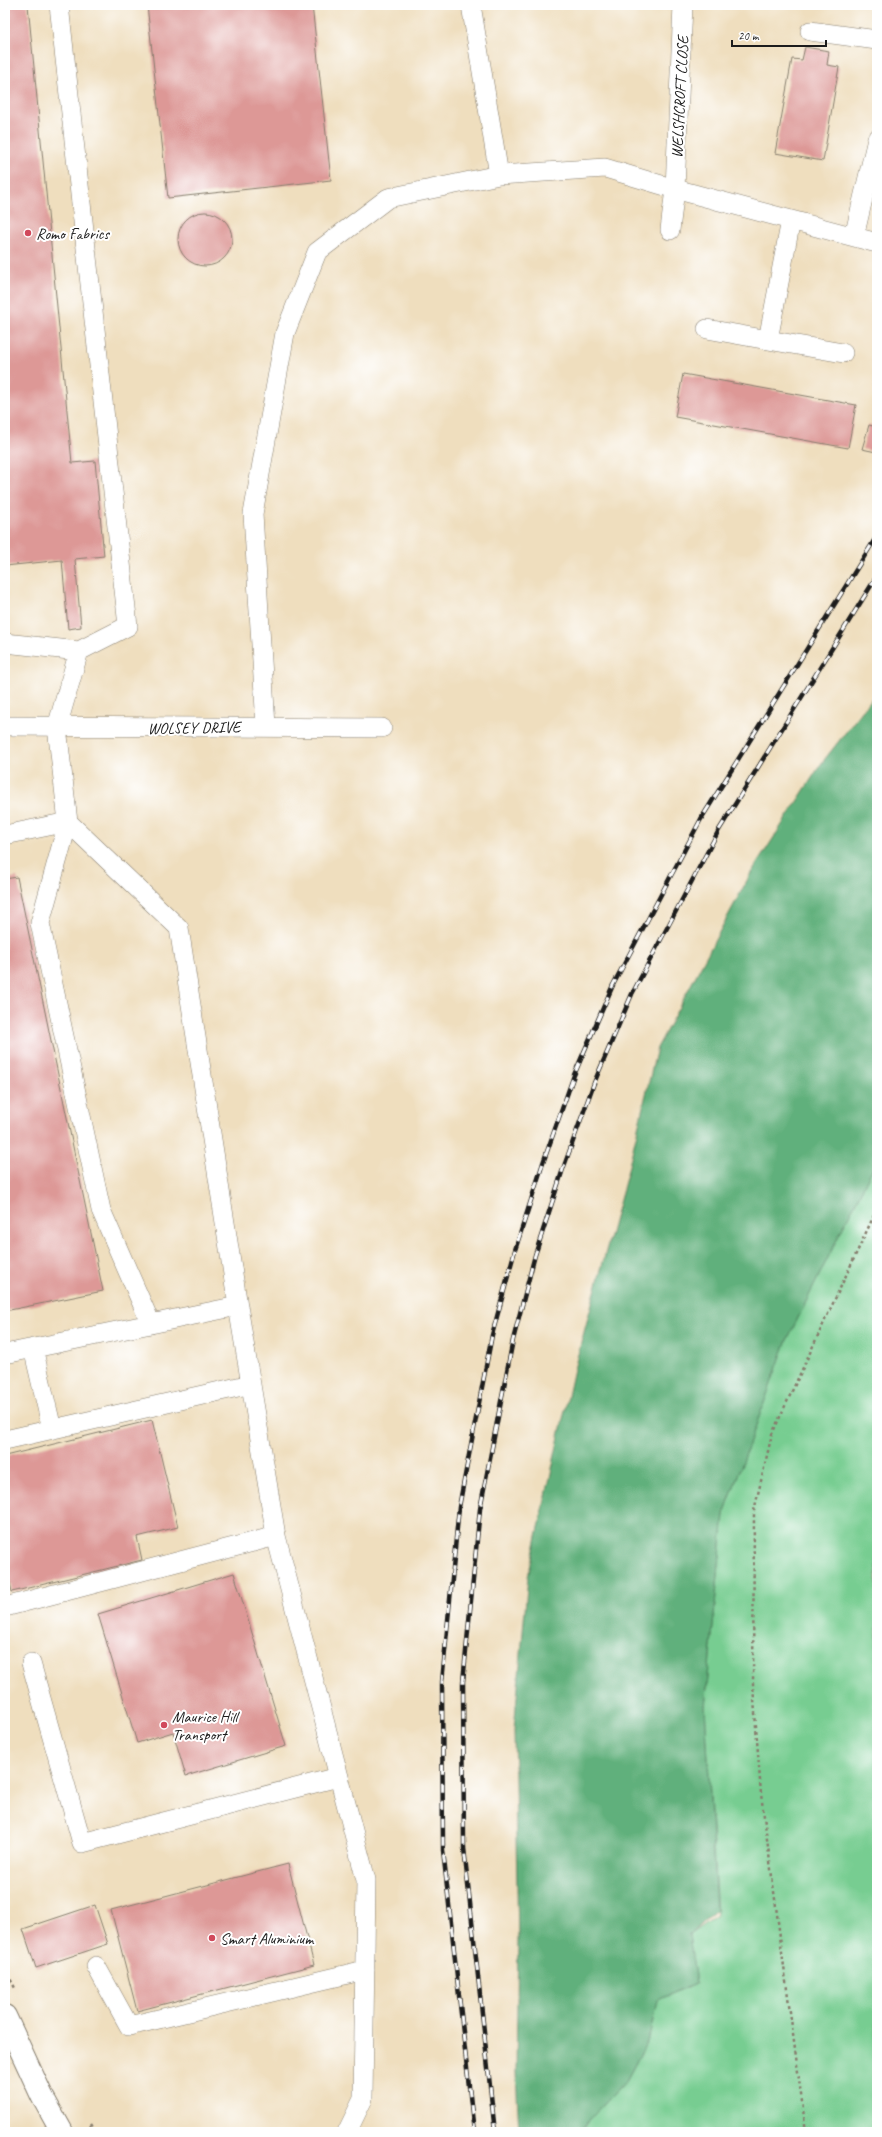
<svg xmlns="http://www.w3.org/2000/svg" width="882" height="2137" viewBox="0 0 882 2137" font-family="Caveat,sans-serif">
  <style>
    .green { fill: #77cd91; stroke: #4a7456 }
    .forest { fill: #61b07b; stroke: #3e664c }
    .building { fill: #dd9896 }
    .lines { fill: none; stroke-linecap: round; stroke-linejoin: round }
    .lane-casing { stroke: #867d6d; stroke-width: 20 }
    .secondary-casing { stroke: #867d6d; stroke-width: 24 }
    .path { stroke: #867d6d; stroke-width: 2.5; stroke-dasharray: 3 3; stroke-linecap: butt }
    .lane { stroke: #fff; stroke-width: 19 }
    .secondary { stroke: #fff; stroke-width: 22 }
    .rail-casing { stroke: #1c1c1c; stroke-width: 4.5 }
    .rail { stroke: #fff; stroke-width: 3; stroke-dasharray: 9; stroke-linecap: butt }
    .poi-dot { fill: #d1495b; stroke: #fff; stroke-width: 1.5 }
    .labels { text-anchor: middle; stroke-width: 4; stroke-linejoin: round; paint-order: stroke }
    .street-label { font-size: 16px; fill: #1c1c1c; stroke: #fff }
    .poi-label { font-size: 16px; fill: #1c1c1c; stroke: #fff; text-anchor: start }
  </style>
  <rect width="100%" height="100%" fill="#fff"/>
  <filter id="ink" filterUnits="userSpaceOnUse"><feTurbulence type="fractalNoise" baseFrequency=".025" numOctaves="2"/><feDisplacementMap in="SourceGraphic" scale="8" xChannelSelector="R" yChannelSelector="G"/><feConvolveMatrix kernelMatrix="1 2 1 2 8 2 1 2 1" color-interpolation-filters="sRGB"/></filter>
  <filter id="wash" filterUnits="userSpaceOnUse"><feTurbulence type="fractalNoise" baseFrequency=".012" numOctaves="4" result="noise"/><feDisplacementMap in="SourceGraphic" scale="16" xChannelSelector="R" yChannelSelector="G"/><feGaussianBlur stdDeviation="0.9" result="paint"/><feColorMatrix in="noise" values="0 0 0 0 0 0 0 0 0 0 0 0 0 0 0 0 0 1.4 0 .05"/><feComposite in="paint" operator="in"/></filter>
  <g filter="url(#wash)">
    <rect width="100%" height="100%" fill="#efdebe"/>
    <path class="green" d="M 877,1159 L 877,2132 L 578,2132 L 626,2081 L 651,2034 L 658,2000 L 696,1983 L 689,1935 L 717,1915 L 705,1707 L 724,1514 L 786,1342 Z"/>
    <path class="forest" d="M 877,692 L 877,1159 L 786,1342 L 724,1514 L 705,1707 L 716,1910 L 689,1935 L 696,1983 L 658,2000 L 651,2034 L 626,2081 L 578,2132 L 519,2132 L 516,2073 L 518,1939 L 514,1730 L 528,1577 L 574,1369 L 627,1174 L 657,1048 L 751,873 L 821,764 Z"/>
    <g id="blocks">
      <path class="building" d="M 5,5 L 28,5 L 72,463 L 95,461 L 104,556 L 75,559 L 81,627 L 68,629 L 62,560 L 5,566 Z
        M 147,5 L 312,5 L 331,180 L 168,198 Z
        M 805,47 L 829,51 L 827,65 L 839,67 L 823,161 L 775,153 L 792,59 L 802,60 Z
        M178 239a27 27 0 1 1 54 0a27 27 0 1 1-54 0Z
        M 683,374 L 856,405 L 848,448 L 675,417 Z
        M 869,425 L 877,427 L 876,452 L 862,449 Z
        M 17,877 L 103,1291 L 5,1311 L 5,879 Z
        M 152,1420 L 178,1527 L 137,1537 L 142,1560 L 12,1592 L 7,1569 L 5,1569 L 5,1456 Z
        M 234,1573 L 286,1746 L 186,1776 L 173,1732 L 137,1743 L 98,1614 Z
        M 288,1864 L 314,1965 L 137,2011 L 111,1910 Z
        M 95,1905 L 108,1944 L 36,1968 L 23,1929 Z"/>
    </g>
  </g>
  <g filter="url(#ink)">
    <use href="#blocks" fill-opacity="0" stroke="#867d6d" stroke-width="1"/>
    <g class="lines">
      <defs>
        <path id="lane" d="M 59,5 L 128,626 L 79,651
          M 471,5 L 499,175 L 605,168 L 675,189 L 877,243
          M 810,31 L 877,40
          M 670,230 L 675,189 L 683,5
          M 854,237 L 877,139
          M 707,329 L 768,340 L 791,220
          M 768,340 L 843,353
          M 5,643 L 79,651 L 57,727 L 68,822 L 5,835
          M 5,726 L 382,728
          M 266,726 L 253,514 L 285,333 L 317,252 L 388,198 L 499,175
          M 151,1324 L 101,1210 L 40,923 L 68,822 L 179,928 L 238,1306 L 276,1536 L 366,1880 L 363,2099 L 347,2132
          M 33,1348 L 52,1429
          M 5,1354 L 238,1306
          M 5,1440 L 251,1384
          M 5,1607 L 276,1536
          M 31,1663 L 82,1843 L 338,1777
          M 96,1966 L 129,2026 L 365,1970"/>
        <path id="secondary" d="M 5,2016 L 42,2096 L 62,2132"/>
      </defs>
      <use href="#lane" class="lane-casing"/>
      <use href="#secondary" class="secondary-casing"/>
      <path class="path" d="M 5,1969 L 16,1990
        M 90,2124 L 95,2132
        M 806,2132 L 761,1794 L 753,1686 L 754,1511 L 772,1434 L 877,1209"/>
      <use href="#lane" class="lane"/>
      <use href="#secondary" class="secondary"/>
      <defs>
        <path id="rail" d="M 474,2132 L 443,1850 L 442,1682 L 459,1507 L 492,1335 L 515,1250 L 543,1163 L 574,1075 L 613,985 L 701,819 L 877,536
          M 495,2132 L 464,1848 L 463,1682 L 480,1509 L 513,1340 L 535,1255 L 563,1169 L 594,1083 L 632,994 L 719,830 L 877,576"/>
      </defs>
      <use href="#rail" class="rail-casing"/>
      <use href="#rail" class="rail"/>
    </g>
  </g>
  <g class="poi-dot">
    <circle cx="28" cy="233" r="4"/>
    <circle cx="164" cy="1725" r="4"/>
    <circle cx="212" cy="1938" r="4"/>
  </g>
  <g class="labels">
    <g class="street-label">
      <text transform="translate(679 97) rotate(-87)" y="6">WELSHCROFT CLOSE</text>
      <text transform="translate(194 727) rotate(-1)" y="6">WOLSEY DRIVE</text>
    </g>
    <g class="poi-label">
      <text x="36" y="239">Romo Fabrics</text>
      <text x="172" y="1722">Maurice Hill<tspan x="172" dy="18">Transport</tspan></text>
      <text x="220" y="1944">Smart Aluminium</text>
    </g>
  </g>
  <rect width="882" height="2137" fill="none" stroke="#fff" stroke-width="20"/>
  <path d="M732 40v6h94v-6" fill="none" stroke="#1c1c1c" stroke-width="2"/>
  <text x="738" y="40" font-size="12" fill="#1c1c1c" stroke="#ffffff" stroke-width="3" paint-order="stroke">20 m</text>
</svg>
